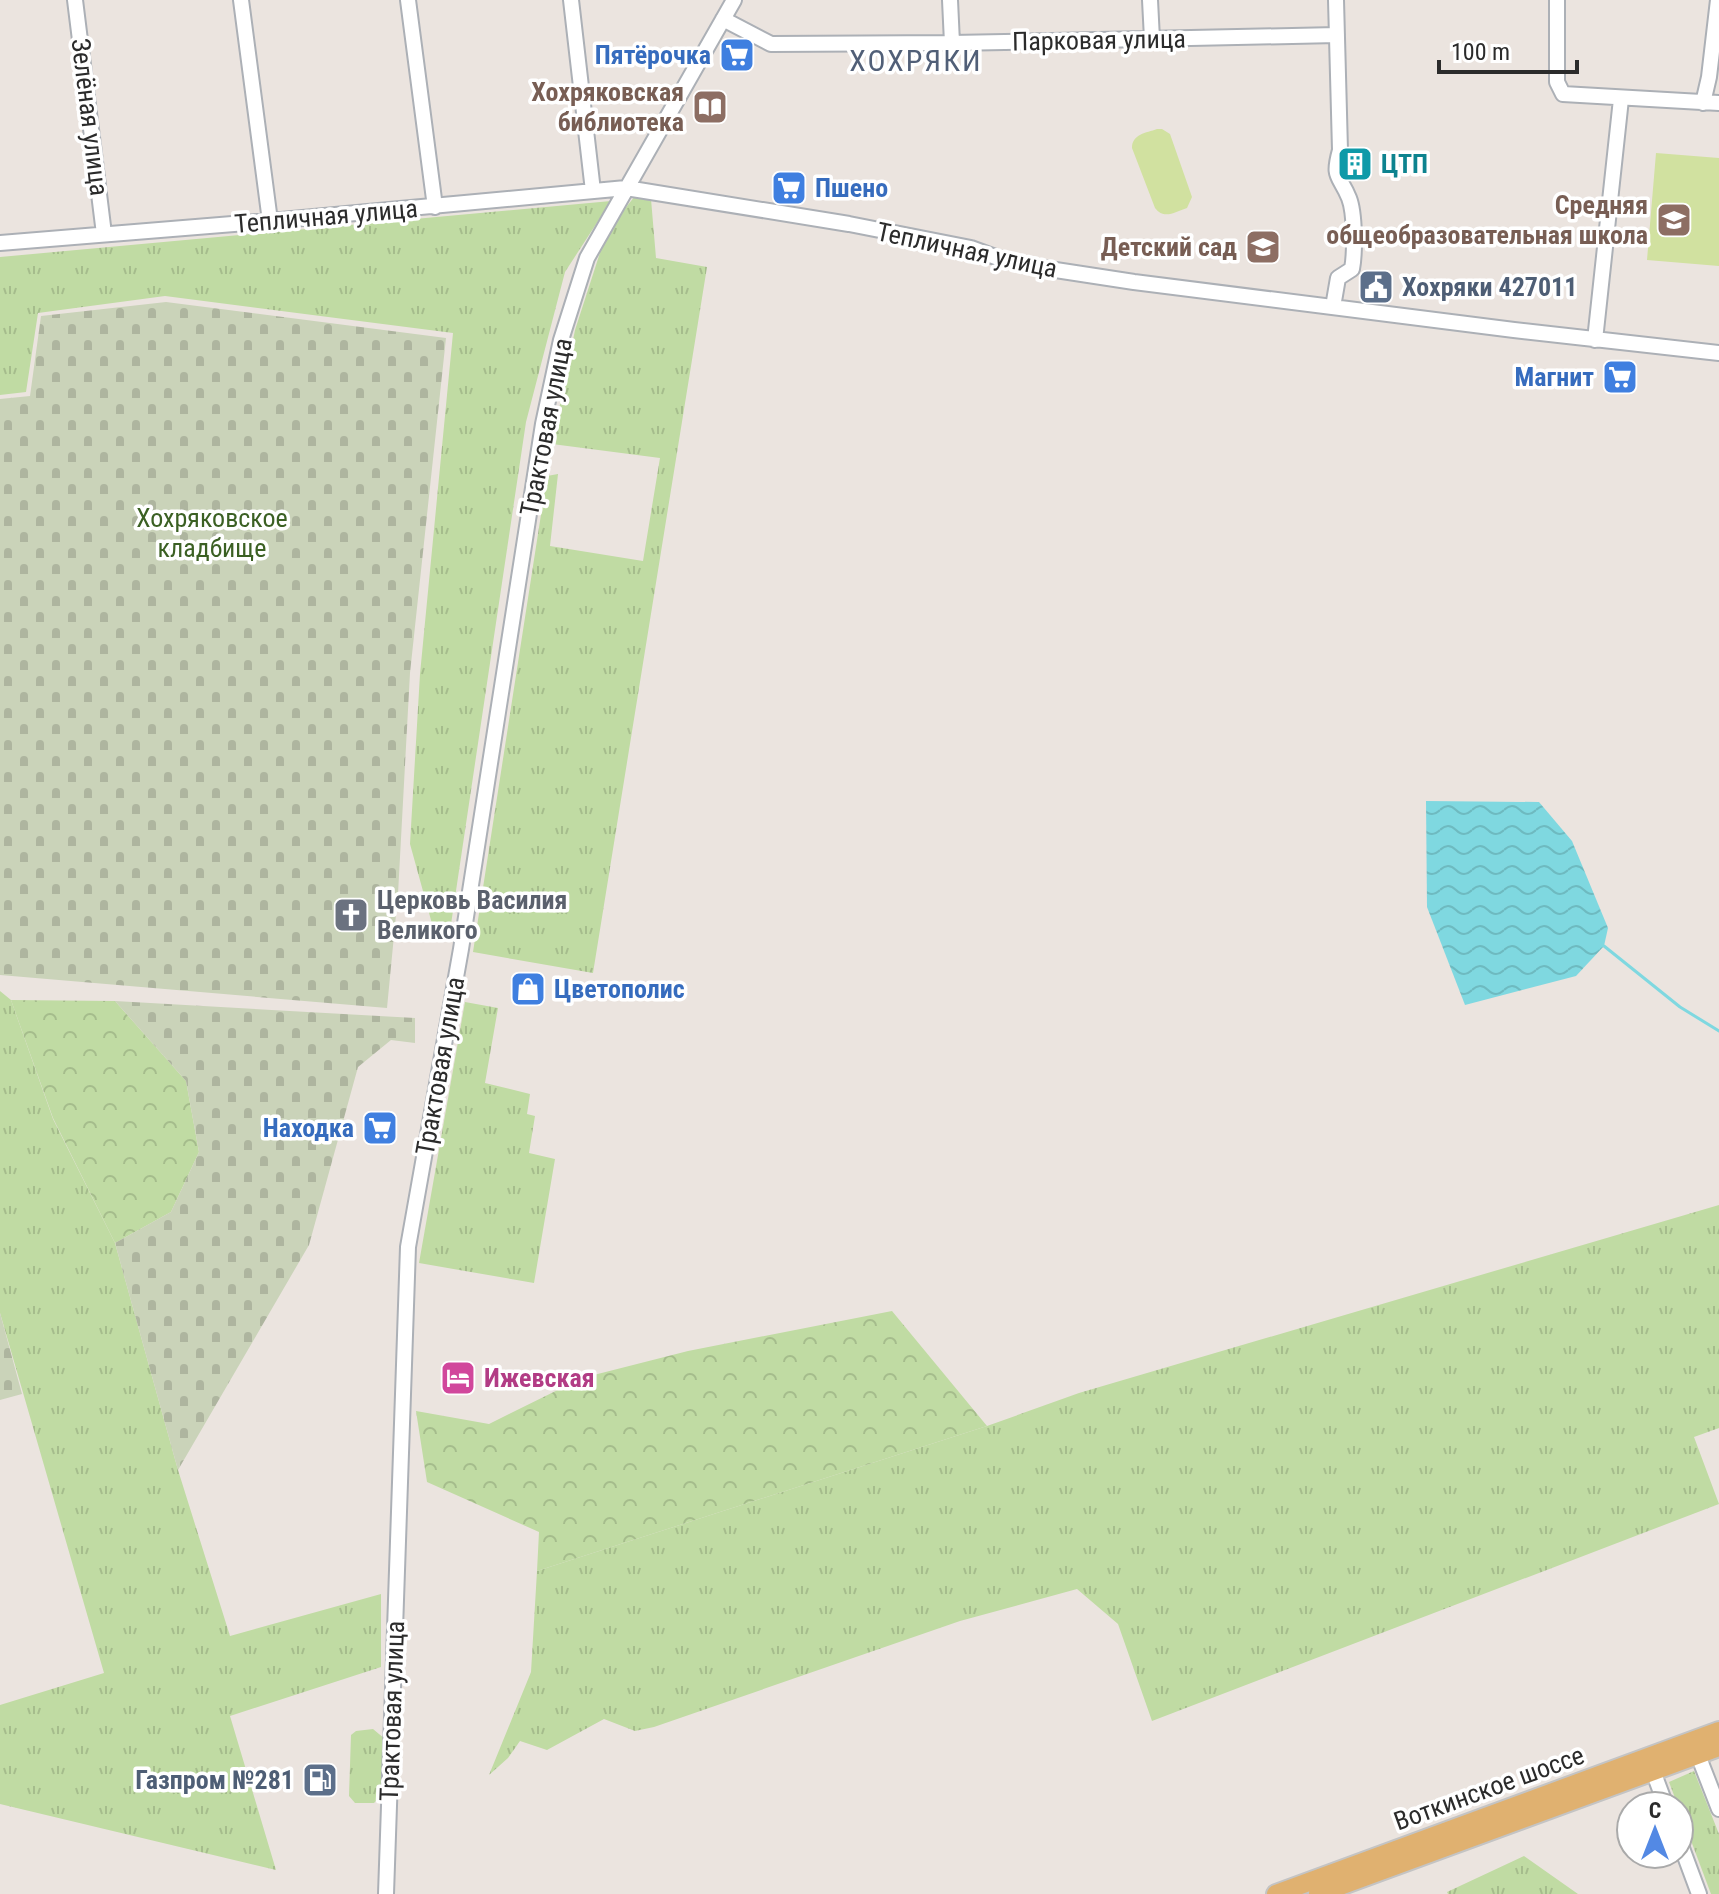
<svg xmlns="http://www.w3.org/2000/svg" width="1719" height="1894" viewBox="0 0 1719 1894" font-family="'Roboto Condensed',sans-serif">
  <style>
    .grass { fill: url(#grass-tufts) }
    .forest { fill: url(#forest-crowns) }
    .cemetery { fill: url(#cemetery-stones) }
    .pitch { fill: #d1e1a0 }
    .water { fill: url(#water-waves) }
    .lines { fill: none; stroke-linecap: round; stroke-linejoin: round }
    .stream { stroke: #7fd8e0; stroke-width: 3 }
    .minor-casing { stroke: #acb0b6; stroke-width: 18 }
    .major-casing { stroke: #c4c4c4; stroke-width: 22 }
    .minor { stroke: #fff; stroke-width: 14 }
    .major { stroke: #e0b170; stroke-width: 18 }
    .labels { text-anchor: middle; stroke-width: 7; stroke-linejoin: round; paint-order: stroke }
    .street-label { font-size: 26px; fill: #2b2b2b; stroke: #fff }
    .shop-label { font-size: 26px; font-weight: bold; fill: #366cbe; stroke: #fff; text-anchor: end }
    .education-label { font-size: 26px; font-weight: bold; fill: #785e54; stroke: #fff; text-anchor: end }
    .culture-label { font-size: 26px; font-weight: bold; fill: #0d838f; stroke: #fff; text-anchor: start }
    .service-label { font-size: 26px; font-weight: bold; fill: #4e5e75; stroke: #fff; text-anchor: start }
    .park-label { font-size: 26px; fill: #3b6023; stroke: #fff }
    .worship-label { font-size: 26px; font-weight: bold; fill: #5b616d; stroke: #fff; text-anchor: start }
    .hotel-label { font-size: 26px; font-weight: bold; fill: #b23c85; stroke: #fff; text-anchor: start }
    .quarter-label { font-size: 30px; letter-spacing: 2px; fill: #515f77; stroke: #fff }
  </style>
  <defs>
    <pattern id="grass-tufts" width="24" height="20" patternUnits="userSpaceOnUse" patternTransform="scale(2)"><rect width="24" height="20" fill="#c0dba3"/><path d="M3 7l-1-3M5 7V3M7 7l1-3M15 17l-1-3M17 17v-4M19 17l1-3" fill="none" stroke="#a5bc8c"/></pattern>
    <pattern id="forest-crowns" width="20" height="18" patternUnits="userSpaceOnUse" patternTransform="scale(2)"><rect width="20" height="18" fill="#c0dba3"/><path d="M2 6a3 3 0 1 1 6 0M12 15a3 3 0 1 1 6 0" fill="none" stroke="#a5bc8c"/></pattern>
    <pattern id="cemetery-stones" width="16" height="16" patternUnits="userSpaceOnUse" patternTransform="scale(2)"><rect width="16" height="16" fill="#cad3b9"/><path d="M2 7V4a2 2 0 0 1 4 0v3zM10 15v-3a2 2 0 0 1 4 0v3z" fill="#aeb59f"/></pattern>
    <pattern id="water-waves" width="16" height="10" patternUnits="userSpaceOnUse" patternTransform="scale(2)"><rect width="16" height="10" fill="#7fd8e0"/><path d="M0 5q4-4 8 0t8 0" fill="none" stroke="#6ebac0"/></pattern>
  </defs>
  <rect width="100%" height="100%" fill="#ebe4df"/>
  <path class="grass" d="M 635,196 L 651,199 L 656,258 L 707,267 L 593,973 L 473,952 L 547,476 L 558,474 L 550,546 L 643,561 L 660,458 L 552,444 L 575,330 L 607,231 Z
    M 611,201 L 565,272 L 526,422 L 450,931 L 434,931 L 410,844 L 420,674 L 453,333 L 165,296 L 38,313 L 26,392 L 0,395 L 0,257 Z
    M 0,991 L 11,1000 L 53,1119 L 115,1243 L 178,1470 L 230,1636 L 381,1594 L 381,1667 L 230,1716 L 276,1870 L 0,1804 L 0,1705 L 104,1673 L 0,1313 Z
    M 465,1002 L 498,1008 L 485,1083 L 530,1094 L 527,1114 L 535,1116 L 529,1153 L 555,1159 L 534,1283 L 419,1263 Z
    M 1719,1205 L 1719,1428 L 1694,1437 L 1719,1504 L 1152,1721 L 1118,1624 L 1077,1589 L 960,1621 L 654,1727 L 635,1731 L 604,1719 L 547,1750 L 520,1741 L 508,1758 L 489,1775 L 531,1672 L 537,1571 L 987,1426 L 1079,1393 Z
    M 373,1729 L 385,1739 L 382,1794 L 374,1803 L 355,1803 L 349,1796 L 351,1735 L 356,1731 Z
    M 1694,1771 L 1719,1834 L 1719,1894 L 1711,1894 L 1669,1782 Z
    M 1524,1856 L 1578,1894 L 1448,1894 L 1447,1892 Z"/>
  <path class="forest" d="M 11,1000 L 115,1001 L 186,1081 L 199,1152 L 171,1212 L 115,1243 L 53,1118 Z
    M 892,1311 L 987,1426 L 537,1571 L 539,1532 L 427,1482 L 416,1411 L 489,1424 L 582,1378 L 688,1351 Z"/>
  <path class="cemetery" d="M 166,302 L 446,338 L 410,673 L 398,894 L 387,1008 L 0,975 L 0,399 L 30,396 L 41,316 Z
    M 115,1001 L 415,1018 L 415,1043 L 391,1040 L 358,1067 L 309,1245 L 178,1470 L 115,1243 L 171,1212 L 199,1152 L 186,1081 Z
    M 0,1313 L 22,1394 L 0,1400 Z"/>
  <path class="pitch" d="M 1157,129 L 1162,129 L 1170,134 L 1192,197 L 1187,208 C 1175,212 1164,220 1155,208 L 1132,148 C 1132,134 1146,133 1157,129 Z
    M 1656,153 L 1719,158 L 1719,266 L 1647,260 Z"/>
  <path class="water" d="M 1426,801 L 1539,802 L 1572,841 L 1608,928 L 1604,946 L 1576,976 L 1465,1005 L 1427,907 Z"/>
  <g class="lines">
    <path class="stream" d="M 1604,946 L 1680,1007 L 1719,1031"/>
    <defs>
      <path id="minor" d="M 75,0 L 104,234
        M 241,0 L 270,221
        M 408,0 L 435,207
        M 571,0 L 593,191
        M 950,0 L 952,43
        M 1150,0 L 1152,39
        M 1557,0 L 1557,82 L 1563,94 L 1719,103
        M 723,19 L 771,44 L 952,43 L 1337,35
        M 1703,103 L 1709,77 L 1718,0
        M 0,243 L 270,221 L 626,188 L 849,224 L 971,248 L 998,258 L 1036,267 L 1134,282 L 1514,330 L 1719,353
        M 1333,307 L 1338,278 L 1352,269 C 1355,253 1355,213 1349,198 C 1339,174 1332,179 1340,150 L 1336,0
        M 1595,340 L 1621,99
        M 1698,1755 L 1719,1809
        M 1653,1771 L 1666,1806
        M 1679,1840 L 1699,1894
        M 386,1894 L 408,1247 L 461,949 L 543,424 L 561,340 L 587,258 L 734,0"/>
      <path id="major" d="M 1276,1894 L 1719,1731
        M 1318,1894 L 1719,1747"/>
    </defs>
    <use href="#minor" class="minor-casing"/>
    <use href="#major" class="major-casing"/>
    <use href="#minor" class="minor"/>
    <use href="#major" class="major"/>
  </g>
  <defs>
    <symbol id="supermarket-square" viewBox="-11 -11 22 22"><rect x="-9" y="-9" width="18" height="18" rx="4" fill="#3f7fe0" stroke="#fff"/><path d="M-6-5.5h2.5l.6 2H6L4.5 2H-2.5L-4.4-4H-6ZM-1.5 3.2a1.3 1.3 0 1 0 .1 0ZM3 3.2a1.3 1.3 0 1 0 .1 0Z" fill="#fff"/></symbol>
    <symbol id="library-square" viewBox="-11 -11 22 22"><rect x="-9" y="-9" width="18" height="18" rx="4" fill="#8d6e63" stroke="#fff"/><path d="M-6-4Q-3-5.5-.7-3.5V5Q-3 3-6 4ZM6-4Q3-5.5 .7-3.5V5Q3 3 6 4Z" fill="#fff"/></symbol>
    <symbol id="building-square" viewBox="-11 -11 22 22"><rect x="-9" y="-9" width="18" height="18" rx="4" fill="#0f9aa8" stroke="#fff"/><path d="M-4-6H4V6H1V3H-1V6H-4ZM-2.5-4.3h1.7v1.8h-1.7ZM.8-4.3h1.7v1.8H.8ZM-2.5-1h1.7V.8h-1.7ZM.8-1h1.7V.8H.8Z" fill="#fff"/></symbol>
    <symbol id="school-square" viewBox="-11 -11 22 22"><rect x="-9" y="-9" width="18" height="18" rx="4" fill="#8d6e63" stroke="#fff"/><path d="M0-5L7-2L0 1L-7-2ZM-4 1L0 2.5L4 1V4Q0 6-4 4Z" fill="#fff"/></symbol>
    <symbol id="civic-square" viewBox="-11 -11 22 22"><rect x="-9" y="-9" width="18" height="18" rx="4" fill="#5c6f8a" stroke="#fff"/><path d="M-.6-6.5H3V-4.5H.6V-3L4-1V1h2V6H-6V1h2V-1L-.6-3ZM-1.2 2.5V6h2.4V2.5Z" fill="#fff"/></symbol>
    <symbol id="church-square" viewBox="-11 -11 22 22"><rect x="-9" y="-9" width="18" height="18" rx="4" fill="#6b7280" stroke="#fff"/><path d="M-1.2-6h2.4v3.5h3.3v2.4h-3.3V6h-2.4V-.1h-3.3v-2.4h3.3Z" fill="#fff"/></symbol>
    <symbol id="shop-square" viewBox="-11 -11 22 22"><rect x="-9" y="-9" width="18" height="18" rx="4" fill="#3f7fe0" stroke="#fff"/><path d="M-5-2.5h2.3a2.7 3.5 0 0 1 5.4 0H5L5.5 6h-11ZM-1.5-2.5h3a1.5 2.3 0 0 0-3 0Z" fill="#fff"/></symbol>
    <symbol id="hotel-square" viewBox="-11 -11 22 22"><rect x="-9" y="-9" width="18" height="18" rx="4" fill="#d1479c" stroke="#fff"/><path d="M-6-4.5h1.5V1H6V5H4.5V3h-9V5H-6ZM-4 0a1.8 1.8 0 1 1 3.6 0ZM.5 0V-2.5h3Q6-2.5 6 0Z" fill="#fff"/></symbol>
    <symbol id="fuel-square" viewBox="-11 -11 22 22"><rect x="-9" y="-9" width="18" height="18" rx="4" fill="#5c6f8a" stroke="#fff"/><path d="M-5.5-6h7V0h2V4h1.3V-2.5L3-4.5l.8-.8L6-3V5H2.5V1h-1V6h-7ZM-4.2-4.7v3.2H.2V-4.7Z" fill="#fff"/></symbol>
  </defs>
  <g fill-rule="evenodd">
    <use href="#supermarket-square" x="717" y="35" width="40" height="40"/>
    <use href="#library-square" x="690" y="87" width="40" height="40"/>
    <use href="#building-square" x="1335" y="144" width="40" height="40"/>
    <use href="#supermarket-square" x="769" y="168" width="40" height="40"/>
    <use href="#school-square" x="1654" y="200" width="40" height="40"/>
    <use href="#school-square" x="1243" y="227" width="40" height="40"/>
    <use href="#civic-square" x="1356" y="267" width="40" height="40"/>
    <use href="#supermarket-square" x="1600" y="357" width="40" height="40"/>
    <use href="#church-square" x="331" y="895" width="40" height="40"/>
    <use href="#shop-square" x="508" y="969" width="40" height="40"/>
    <use href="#supermarket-square" x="360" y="1108" width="40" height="40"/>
    <use href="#hotel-square" x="438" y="1358" width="40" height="40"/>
    <use href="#fuel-square" x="300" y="1760" width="40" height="40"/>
  </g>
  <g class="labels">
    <g class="street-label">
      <text transform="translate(1099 40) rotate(-1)" y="9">Парковая улица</text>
      <text transform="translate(90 117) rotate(83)" y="9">Зелёная улица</text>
      <text transform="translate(326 216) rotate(-5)" y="9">Тепличная улица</text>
      <text transform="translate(967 250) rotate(12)" y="9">Тепличная улица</text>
      <text transform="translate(546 427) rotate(-79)" y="9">Трактовая улица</text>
      <text transform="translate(440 1066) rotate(-80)" y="9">Трактовая улица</text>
      <text transform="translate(392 1711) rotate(-88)" y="9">Трактовая улица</text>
      <text transform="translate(1489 1788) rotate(-20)" y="9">Воткинское шоссе</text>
    </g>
    <g class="shop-label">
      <text x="711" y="64">Пятёрочка</text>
      <text x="815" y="197" text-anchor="start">Пшено</text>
      <text x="1594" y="386">Магнит</text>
      <text x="554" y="998" text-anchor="start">Цветополис</text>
      <text x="354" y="1137">Находка</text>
    </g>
    <g class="education-label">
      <text x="684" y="101">Хохряковская<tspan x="684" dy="30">библиотека</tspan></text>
      <text x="1648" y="214">Средняя<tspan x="1648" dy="30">общеобразовательная школа</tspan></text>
      <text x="1237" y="256">Детский сад</text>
    </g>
    <g class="culture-label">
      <text x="1381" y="173">ЦТП</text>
    </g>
    <g class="service-label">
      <text x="1402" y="296">Хохряки 427011</text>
      <text x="294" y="1789" text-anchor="end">Газпром №281</text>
    </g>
    <g class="park-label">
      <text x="212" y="527">Хохряковское<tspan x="212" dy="30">кладбище</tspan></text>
    </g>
    <g class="worship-label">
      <text x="377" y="909">Церковь Василия<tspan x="377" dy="30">Великого</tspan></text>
    </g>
    <g class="hotel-label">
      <text x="484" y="1387">Ижевская</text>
    </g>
    <g class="quarter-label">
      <text x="916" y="71">ХОХРЯКИ</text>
    </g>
  </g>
  <g transform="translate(1655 1830)"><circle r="38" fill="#ffffff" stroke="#aaaaaa" stroke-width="2"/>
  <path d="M0-6L14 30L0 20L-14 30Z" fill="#5389e4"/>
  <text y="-12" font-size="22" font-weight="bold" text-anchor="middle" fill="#2b2b2b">С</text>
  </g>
  <path d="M1439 60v12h138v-12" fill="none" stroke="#2b2b2b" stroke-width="4"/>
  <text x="1451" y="60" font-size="24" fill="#2b2b2b" stroke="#ffffff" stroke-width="6" paint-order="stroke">100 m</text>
</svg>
